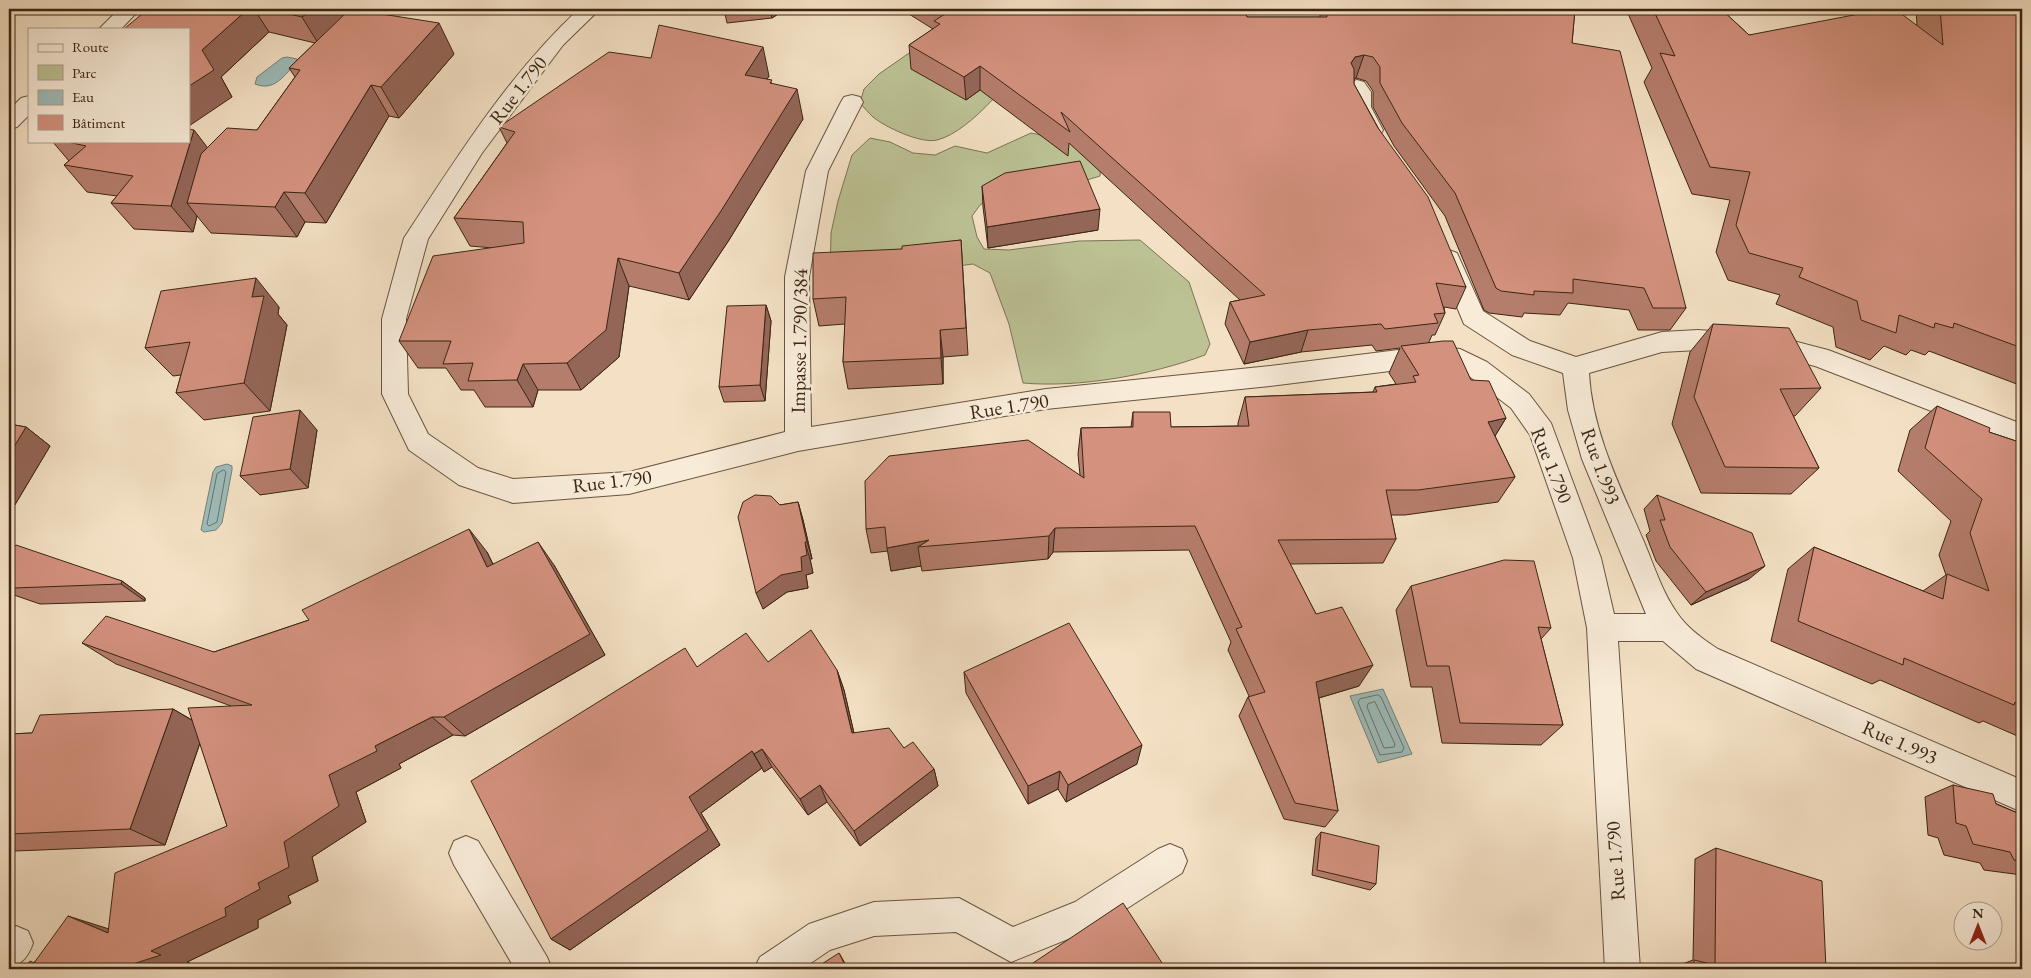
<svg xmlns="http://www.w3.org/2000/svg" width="2031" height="978" viewBox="0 0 2031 978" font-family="'EB Garamond',serif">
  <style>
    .green { fill: #bcc294; stroke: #7c7454 }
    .water { fill: #9dbcba; stroke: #768077 }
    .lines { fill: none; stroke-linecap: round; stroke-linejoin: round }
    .shore { stroke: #6c7066; stroke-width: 1 }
    .minor-casing { stroke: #695440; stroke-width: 2 }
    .minor { fill: #f8ecd9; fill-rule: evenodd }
    .wall { fill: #b57d6c; stroke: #3b2513 }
    .shaded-wall { fill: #946658; stroke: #3b2513 }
    .building { fill: #d3917e; stroke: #3b2513 }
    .labels { text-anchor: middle; stroke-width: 5; stroke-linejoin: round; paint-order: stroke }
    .street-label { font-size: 20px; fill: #3b2513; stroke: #f8ecd9 }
  </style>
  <rect width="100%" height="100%" fill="#f4e1c5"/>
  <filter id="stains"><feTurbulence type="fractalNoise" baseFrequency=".004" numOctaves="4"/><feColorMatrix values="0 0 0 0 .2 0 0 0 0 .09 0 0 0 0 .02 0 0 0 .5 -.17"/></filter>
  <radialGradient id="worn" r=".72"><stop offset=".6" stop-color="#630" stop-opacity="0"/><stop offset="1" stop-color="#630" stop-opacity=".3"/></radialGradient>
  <path class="green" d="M 932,37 L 1040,45 C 1015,73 973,131 937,140 C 921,144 885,127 873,117 C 869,113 864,108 860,103 L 864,89 L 879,74 Z
    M 1031,133 C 1056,138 1084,145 1101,165 L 1100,176 L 1087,180 L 996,195 L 980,205 L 972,216 L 977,237 L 984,249 L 1009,250 L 1079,241 L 1140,240 L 1189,282 L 1210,344 L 1205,355 C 1151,375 1080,388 1023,383 L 1009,324 L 990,273 L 973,264 L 881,276 L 830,277 L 831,233 L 838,201 L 852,155 L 870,138 L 890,142 L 913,153 L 935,155 L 955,146 L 987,153 Z"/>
  <path class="water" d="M 287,57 L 297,59 L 297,62 C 284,75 275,92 255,84 L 257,77 L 282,58 Z
    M 227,464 L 232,466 L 232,470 L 222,523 L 216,530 L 204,532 L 201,530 L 213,472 L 216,467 Z
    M 1383,689 L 1412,754 L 1378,763 L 1350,696 Z"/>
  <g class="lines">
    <path class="shore" d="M 224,470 L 226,472 L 217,522 L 209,526 L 207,524 L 217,474 Z
      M 1378,695 L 1381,697 L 1404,748 L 1402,752 L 1380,755 L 1358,702 L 1360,699 Z
      M 1375,702 L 1395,744 L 1394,747 L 1384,748 L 1367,707 L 1368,704 Z"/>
    <defs>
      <path id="minor" d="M 119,9 L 140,9 L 121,29 L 99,29 Z
        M 579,9 L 600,9 L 563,45 L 482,153 L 428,239 L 406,319 L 408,394 L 428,434 L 478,468 L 513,479 L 629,472 L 785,432 L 785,277 L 806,171 L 841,102 L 844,97 L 852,95 L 860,97 L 863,102 L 828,171 L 809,277 L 811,427 L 1046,389 L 1270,366 L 1430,346 L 1460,349 L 1487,362 L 1529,394 L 1551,423 L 1601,558 L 1614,614 L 1646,614 L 1582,459 L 1568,410 L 1563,373 L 1512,355 L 1464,324 L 1437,259 L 1441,253 L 1449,250 L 1457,253 L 1483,311 L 1530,341 L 1576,357 L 1662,332 L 1698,330 L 1770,335 L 1828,350 L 2022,424 L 2022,446 L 1815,366 L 1770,355 L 1698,350 L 1662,352 L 1589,373 C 1592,432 1621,488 1644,542 C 1655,568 1663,595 1680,617 C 1690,630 1704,640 1718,649 L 2022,780 L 2022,812 L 1696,669 L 1663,641 L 1618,641 L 1640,969 L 1605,969 L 1587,628 L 1573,558 L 1530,435 L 1511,408 L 1469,376 L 1455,368 L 1430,366 L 1270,386 L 1046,409 L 798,451 L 629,494 L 513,503 L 459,485 L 409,450 L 382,394 L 382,319 L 404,238 L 408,232 C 459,154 510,73 579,9 Z
        M 1357,80 L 1364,82 L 1371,92 L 1371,107 L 1383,130 L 1380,135 L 1372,137 L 1364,135 L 1349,107 L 1349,92 L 1346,87 L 1350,82 Z
        M 29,96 L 29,115 L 17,127 L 9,129 L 9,110 L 21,98 Z
        M 466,836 L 478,841 L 547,957 L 552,969 L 515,969 L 454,865 L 449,853 L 454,841 Z
        M 1170,844 L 1182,849 L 1187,861 L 1182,873 L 1098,927 L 1011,962 L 956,932 L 874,936 L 830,950 L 802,969 L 754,969 L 760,957 L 809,924 L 874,902 L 959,898 L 1013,927 L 1075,902 L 1158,849 Z
        M 16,926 L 28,931 L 33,943 C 28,957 23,963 9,968 L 9,929 Z"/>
    </defs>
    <use href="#minor" class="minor-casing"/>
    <use href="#minor" class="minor"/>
  </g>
  <path class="wall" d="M 142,9 L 361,9 L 359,10 L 454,54 L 399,118 L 389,116 L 326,223 L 305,222 L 297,237 L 211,233 L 197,216 L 193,232 L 134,229 L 111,203 L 117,196 L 87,192 L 64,165 L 69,161 L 52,141 L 189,141 L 207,148 L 257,130 L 295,77 L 289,68 L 315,43 L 269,32 L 221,77 L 232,97 L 144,12 Z
    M 724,9 L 786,9 L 772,18 L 727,23 Z
    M 901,9 L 1244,9 L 1247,17 L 1320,17 L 1320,9 L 1575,9 L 1572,43 L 1686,308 L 1670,330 L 1638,330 L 1629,310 L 1568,303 L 1560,315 L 1524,313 L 1522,317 L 1489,313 L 1484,310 L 1445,216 L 1394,146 L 1373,107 L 1373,91 L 1366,81 L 1356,78 L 1354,79 L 1354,84 L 1466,287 L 1456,309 L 1444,307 L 1445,313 L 1435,335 L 1432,335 L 1429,342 L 1471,380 L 1506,418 L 1495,436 L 1515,477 L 1498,502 L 1405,515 L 1391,515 L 1396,539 L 1383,563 L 1290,564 L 1316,614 L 1359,686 L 1319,698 L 1338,811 L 1325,827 L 1284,819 L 1239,716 L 1248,697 L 1249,696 L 1228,650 L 1231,642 L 1189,550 L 1053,552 L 1048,559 L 922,571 L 921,566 L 891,571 L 888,551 L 871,553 L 866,529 L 1080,475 L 1078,454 L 1081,428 L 1131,427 L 1133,412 L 1171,427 L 1238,426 L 1238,423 L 1245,397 L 1373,392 L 1375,387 L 1396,384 L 1389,373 L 1400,348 L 1376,351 L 1372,345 L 1301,352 L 1244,364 L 1225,324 L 1230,302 L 1240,300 L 1069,143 L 1068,156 L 980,90 L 966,100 L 911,69 L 909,45 L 933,29 Z
    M 1626,9 L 1721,9 L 1749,35 L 1917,25 L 1916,9 L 2022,9 L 2022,386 L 1929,351 L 1925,355 L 1911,350 L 1906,355 L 1884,346 L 1870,360 L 1836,347 L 1833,327 L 1776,304 L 1780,295 L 1728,280 L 1716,252 L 1730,200 L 1692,194 L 1644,82 L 1652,68 Z
    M 769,76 L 767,79 L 773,84 L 803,119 L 729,240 L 689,300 L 629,286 L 619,357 L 581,390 L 538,390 L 533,407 L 485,407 L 474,390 L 461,390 L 446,368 L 418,368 L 399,341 L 493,248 L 470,246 L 454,218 L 507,143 L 499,127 Z
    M 982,186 L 1098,230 L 988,248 L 983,207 Z
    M 961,240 L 968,355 L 943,357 L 943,384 L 848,389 L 843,362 L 845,324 L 819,326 L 813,299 L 902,249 Z
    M 766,305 L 771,321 L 765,401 L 724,402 L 719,387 Z
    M 279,307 L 278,314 L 287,325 L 270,411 L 204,420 L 176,393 L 181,375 L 173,376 L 145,348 Z
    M 1713,324 L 1821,388 L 1795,416 L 1793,416 L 1819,468 L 1791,494 L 1701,493 L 1672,424 L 1690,352 Z
    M 1937,406 L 1989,432 L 2022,443 L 2022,738 L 1983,721 L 1979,723 L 1880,680 L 1872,684 L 1771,641 L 1788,569 L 1814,547 L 1923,591 L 1946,575 L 1939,555 L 1951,521 L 1898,471 L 1910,430 Z
    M 9,424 L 26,427 L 50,446 L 13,508 L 9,508 Z
    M 317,430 L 308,488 L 260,495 L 240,476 Z
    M 1657,495 L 1749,579 L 1691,605 L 1656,561 L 1646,535 L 1650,531 L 1644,509 Z
    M 798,502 L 803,520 L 812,559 L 810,559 L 813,573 L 806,575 L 808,588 L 787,592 L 763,609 L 780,505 Z
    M 9,552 L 122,581 L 145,598 L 145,601 L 40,604 L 11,594 L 9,593 Z
    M 487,552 L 493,564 L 554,565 L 605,655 L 465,736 L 453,735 L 399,764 L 401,768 L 356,792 L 366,822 L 312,857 L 318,881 L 288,896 L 291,903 L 258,920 L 258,928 L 187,962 L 196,966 L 34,962 L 109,929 L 227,826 L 200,743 L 165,845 L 15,851 L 9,857 L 9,734 L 32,733 L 173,709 L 192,720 L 231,706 L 116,664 L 82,643 L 214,652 L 309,620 Z
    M 1411,586 L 1551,628 L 1541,639 L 1563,725 L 1541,745 L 1442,743 L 1432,687 L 1411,687 L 1396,610 Z
    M 768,662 L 837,670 L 844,690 L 854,733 L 904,748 L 934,769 L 938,786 L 860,846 L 827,802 L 808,815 L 772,767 L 764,772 L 762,768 L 701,813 L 720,845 L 570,950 L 551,939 Z
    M 964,672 L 1137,764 L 1066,802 L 1058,789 L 1028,804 L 966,693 Z
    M 1953,785 L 2020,814 L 2022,814 L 2022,875 L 1984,870 L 1980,863 L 1944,855 L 1938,838 L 1928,835 L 1925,797 Z
    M 1321,832 L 1376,884 L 1370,890 L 1312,875 L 1316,838 Z
    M 1716,848 L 1826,969 L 1672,969 L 1672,968 L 1693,960 L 1695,859 Z
    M 2022,964 L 2022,969 L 2017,969 L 2016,966 Z"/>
  <path class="shaded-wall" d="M 248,9 L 254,9 L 269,32 L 221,77 L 232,97 L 189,126 L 189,86 L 202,50 Z
    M 312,9 L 361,9 L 318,43 L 302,17 Z
    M 770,9 L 786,9 L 772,18 Z
    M 439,23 L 454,54 L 399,118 L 381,87 Z
    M 763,47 L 769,76 L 752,104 L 745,75 Z
    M 1364,55 L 1356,78 L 1349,81 L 1351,63 L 1355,57 Z
    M 980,66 L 980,90 L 966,100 L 964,77 Z
    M 371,85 L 389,116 L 326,223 L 305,193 Z
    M 797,89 L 803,119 L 729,240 L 689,300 L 679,273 Z
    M 194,130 L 214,156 L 187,203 L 197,216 L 193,232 L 171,206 Z
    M 284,192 L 305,222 L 297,237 L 275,207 Z
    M 1100,209 L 1098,230 L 988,248 L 987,227 Z
    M 618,258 L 629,286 L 619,357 L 581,390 L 567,363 Z
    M 256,278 L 279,307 L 278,314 L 287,325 L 270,411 L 244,383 L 252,297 Z
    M 766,305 L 771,321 L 765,401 L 760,385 Z
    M 940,330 L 943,357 L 943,384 L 941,358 Z
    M 1308,330 L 1301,352 L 1244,364 L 1250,342 Z
    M 523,364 L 538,390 L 533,407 L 517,380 Z
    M 300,410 L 317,430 L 308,488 L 290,469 Z
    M 1506,418 L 1490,444 L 1488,422 Z
    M 26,427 L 50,446 L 13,508 L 9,505 L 9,455 Z
    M 798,502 L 803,520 L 812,559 L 807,542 Z
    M 1055,528 L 1053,552 L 1048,559 L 1049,536 Z
    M 469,529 L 487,552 L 505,590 L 487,567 Z
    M 929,540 L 918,547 L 921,566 L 891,571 L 887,548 Z
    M 538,542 L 554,565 L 605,655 L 465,736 L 444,717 Z
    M 805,542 L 810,559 L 813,573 L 806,575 L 808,588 L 787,592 L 763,609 L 756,593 L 801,557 Z
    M 1765,566 L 1749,579 L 1691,605 L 1706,592 Z
    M 122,581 L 145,598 L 145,601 L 121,584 Z
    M 1373,665 L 1359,686 L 1305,702 L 1316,682 Z
    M 837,670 L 844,690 L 858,751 L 852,733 Z
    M 173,709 L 205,728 L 165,845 L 130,829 Z
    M 432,717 L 453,735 L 399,764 L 401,768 L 356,792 L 366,822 L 312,857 L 318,881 L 288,896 L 291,903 L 258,920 L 258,928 L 187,962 L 196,966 L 186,969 L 117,969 L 151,951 L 225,908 L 258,883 L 284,842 L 329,775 L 375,746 Z
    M 1142,745 L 1137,764 L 1066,802 L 1068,785 Z
    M 762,749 L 772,767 L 764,772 L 754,754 Z
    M 752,751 L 762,768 L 701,813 L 720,845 L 570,950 L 551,939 L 689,797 Z
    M 934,769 L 938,786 L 860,846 L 854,831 Z
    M 1060,771 L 1058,789 L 1028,804 L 1028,786 Z
    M 820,785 L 827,802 L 808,815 L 800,799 Z
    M 9,849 L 15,851 L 9,857 Z
    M 68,916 L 106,928 L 146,945 L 108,933 Z
    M 839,953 L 846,965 L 849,969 L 847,969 Z"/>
  <path class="building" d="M 144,9 L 248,9 L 202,50 L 214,70 L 189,86 L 189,29 L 124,29 L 148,9 Z
    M 268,9 L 312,9 L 302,17 Z
    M 350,9 L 439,23 L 381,87 L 371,85 L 305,193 L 284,192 L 275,207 L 187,203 L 201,154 L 227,128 L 257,130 L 300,70 L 289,68 Z
    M 936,9 L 1244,9 L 1247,17 L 1327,17 L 1326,9 L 1575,9 L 1572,43 L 1620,51 L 1686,308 L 1653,308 L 1644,288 L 1573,279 L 1573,293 L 1534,291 L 1534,295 L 1501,291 L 1496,288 L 1455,193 L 1402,123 L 1380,83 L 1380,67 L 1373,57 L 1364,55 L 1355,57 L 1351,63 L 1354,69 L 1354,84 L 1378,128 L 1428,197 L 1466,287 L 1436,283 L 1445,313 L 1434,314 L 1438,323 L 1385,329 L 1381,324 L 1308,330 L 1250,342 L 1230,302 L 1265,295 L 1061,112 L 1070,132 L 980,66 L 964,77 L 909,45 L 940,24 L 934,21 L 945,14 Z
    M 1653,9 L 1721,9 L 1749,35 L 1885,9 L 1895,9 L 1943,45 L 1940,9 L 2022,9 L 2022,348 L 1954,323 L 1953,328 L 1935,323 L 1934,328 L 1899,315 L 1896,333 L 1861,320 L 1857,301 L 1799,277 L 1803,268 L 1749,253 L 1736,225 L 1750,172 L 1710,167 L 1660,53 L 1675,56 Z
    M 659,25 L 763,47 L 745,75 L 772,80 L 770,83 L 797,89 L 721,211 L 679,273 L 618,258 L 606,330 L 567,363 L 523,364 L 517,380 L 468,381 L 473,363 L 443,364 L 451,341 L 399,341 L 433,256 L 524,243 L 523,222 L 454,218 L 515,132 L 499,127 L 609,52 L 651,58 Z
    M 189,129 L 194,130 L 171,206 L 111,203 L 133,176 L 64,165 L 86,146 L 63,141 L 189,141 Z
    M 1080,161 L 1100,209 L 987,227 L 982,186 L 1005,173 Z
    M 961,240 L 966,328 L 940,330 L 941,358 L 843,362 L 846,297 L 813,299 L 813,253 L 902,249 L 902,246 Z
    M 256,278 L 252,297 L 264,296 L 244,383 L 176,393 L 190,342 L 145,348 L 161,291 Z
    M 766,305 L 760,385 L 719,387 L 727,306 Z
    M 1713,324 L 1789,328 L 1821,388 L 1780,389 L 1819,468 L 1725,467 L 1694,397 Z
    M 1443,341 L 1453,341 L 1471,380 L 1489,381 L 1506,418 L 1488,422 L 1515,477 L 1418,490 L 1386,490 L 1396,539 L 1278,540 L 1316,614 L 1342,607 L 1373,665 L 1316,682 L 1338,811 L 1295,803 L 1248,697 L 1265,692 L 1236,629 L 1242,627 L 1195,526 L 1055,528 L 1049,536 L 918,547 L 929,540 L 887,548 L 885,527 L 866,529 L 865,481 L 889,456 L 1028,440 L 1084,478 L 1081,428 L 1133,427 L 1133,412 L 1170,412 L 1171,427 L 1249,426 L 1245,397 L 1377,392 L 1375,387 L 1416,382 L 1413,376 L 1419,375 L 1401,346 Z
    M 1937,406 L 1990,428 L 1989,432 L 2022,443 L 2022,705 L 2015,702 L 2014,705 L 1904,658 L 1903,665 L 1798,621 L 1814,547 L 1943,599 L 1947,574 L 1989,591 L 1970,533 L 1982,499 L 1925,448 Z
    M 300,410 L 290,469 L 240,476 L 253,417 Z
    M 9,424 L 26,427 L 9,455 Z
    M 755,495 L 771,496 L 780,505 L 798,502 L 807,542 L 805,542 L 807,555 L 801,557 L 802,571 L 781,575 L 756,593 L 738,517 L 743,502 Z
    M 1657,495 L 1752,533 L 1765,566 L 1706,592 L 1670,547 L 1660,520 L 1665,520 Z
    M 469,529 L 487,567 L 538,542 L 590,634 L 444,717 L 432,717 L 375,746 L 377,751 L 329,775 L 339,806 L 284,842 L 289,867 L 258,883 L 260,889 L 225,908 L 226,916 L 151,951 L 161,955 L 117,969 L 24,969 L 30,961 L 34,963 L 68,916 L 108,933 L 115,873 L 227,826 L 188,708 L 252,705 L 82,643 L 106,616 L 214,652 L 309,620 L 302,610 Z
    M 16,545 L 122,581 L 121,584 L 14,588 L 9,586 L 9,552 Z
    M 1504,560 L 1534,561 L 1551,628 L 1538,627 L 1563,725 L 1460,723 L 1449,666 L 1427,666 L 1411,586 Z
    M 1069,623 L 1142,745 L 1068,785 L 1060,771 L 1028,786 L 964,672 Z
    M 811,630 L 837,670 L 852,733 L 889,728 L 904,748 L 913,742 L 934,769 L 854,831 L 820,785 L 800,799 L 762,749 L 754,754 L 752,751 L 689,797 L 708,830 L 551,939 L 471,781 L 685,648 L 697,667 L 746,633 L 768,662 Z
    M 173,709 L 130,829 L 9,834 L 9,734 L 32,733 L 40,715 Z
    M 1953,785 L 1993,794 L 1996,804 L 2020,814 L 2022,814 L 2022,861 L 2014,860 L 2010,852 L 1973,844 L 1966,826 L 1956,823 Z
    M 1321,832 L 1379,846 L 1376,884 L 1317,870 Z
    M 1716,848 L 1822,881 L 1826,969 L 1694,969 L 1694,960 L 1715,965 Z
    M 1123,903 L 1166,969 L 1033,969 L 1030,965 Z
    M 839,953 L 847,969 L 814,969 Z"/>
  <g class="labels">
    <g class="street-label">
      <text transform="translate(518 90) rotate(-52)" y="7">Rue 1.790</text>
      <text transform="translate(799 341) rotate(-89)" y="7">Impasse 1.790/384</text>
      <text transform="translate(1009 406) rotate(-9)" y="7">Rue 1.790</text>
      <text transform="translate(1552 465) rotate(68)" y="7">Rue 1.790</text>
      <text transform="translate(1601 466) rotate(70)" y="7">Rue 1.993</text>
      <text transform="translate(612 481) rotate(-7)" y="7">Rue 1.790</text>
      <text transform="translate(1900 742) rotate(24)" y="7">Rue 1.993</text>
      <text transform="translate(1615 861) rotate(-94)" y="7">Rue 1.790</text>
    </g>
  </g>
  <rect width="2031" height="978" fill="none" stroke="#f4e1c5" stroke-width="30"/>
  <rect x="10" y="10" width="2011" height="958" fill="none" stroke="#3b2513" stroke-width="2.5"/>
  <rect x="15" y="15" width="2001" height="948" fill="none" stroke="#3b2513"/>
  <rect x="28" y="28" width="162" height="115" fill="#f8ecd9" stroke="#ac9c8a"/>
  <rect x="38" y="44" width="25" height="8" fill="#f8ecd9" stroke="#ac9c8a"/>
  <text x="72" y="52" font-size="15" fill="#3b2513">Route</text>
  <rect x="38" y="65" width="25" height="15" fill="#bcc294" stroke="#ac9c8a"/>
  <text x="72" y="78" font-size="15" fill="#3b2513">Parc</text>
  <rect x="38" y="90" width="25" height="15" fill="#9dbcba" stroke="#ac9c8a"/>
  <text x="72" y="102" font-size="15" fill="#3b2513">Eau</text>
  <rect x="38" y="115" width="25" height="15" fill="#d3917e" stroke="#ac9c8a"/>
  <text x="72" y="128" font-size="15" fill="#3b2513">Bâtiment</text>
  <g transform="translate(1978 926)"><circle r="24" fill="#f8ecd9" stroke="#ac9c8a"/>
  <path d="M0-4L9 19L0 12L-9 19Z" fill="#8f2418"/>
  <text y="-8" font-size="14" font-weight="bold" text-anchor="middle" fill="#3b2513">N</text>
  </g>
  <rect width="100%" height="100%" filter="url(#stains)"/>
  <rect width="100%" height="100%" fill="url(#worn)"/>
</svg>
